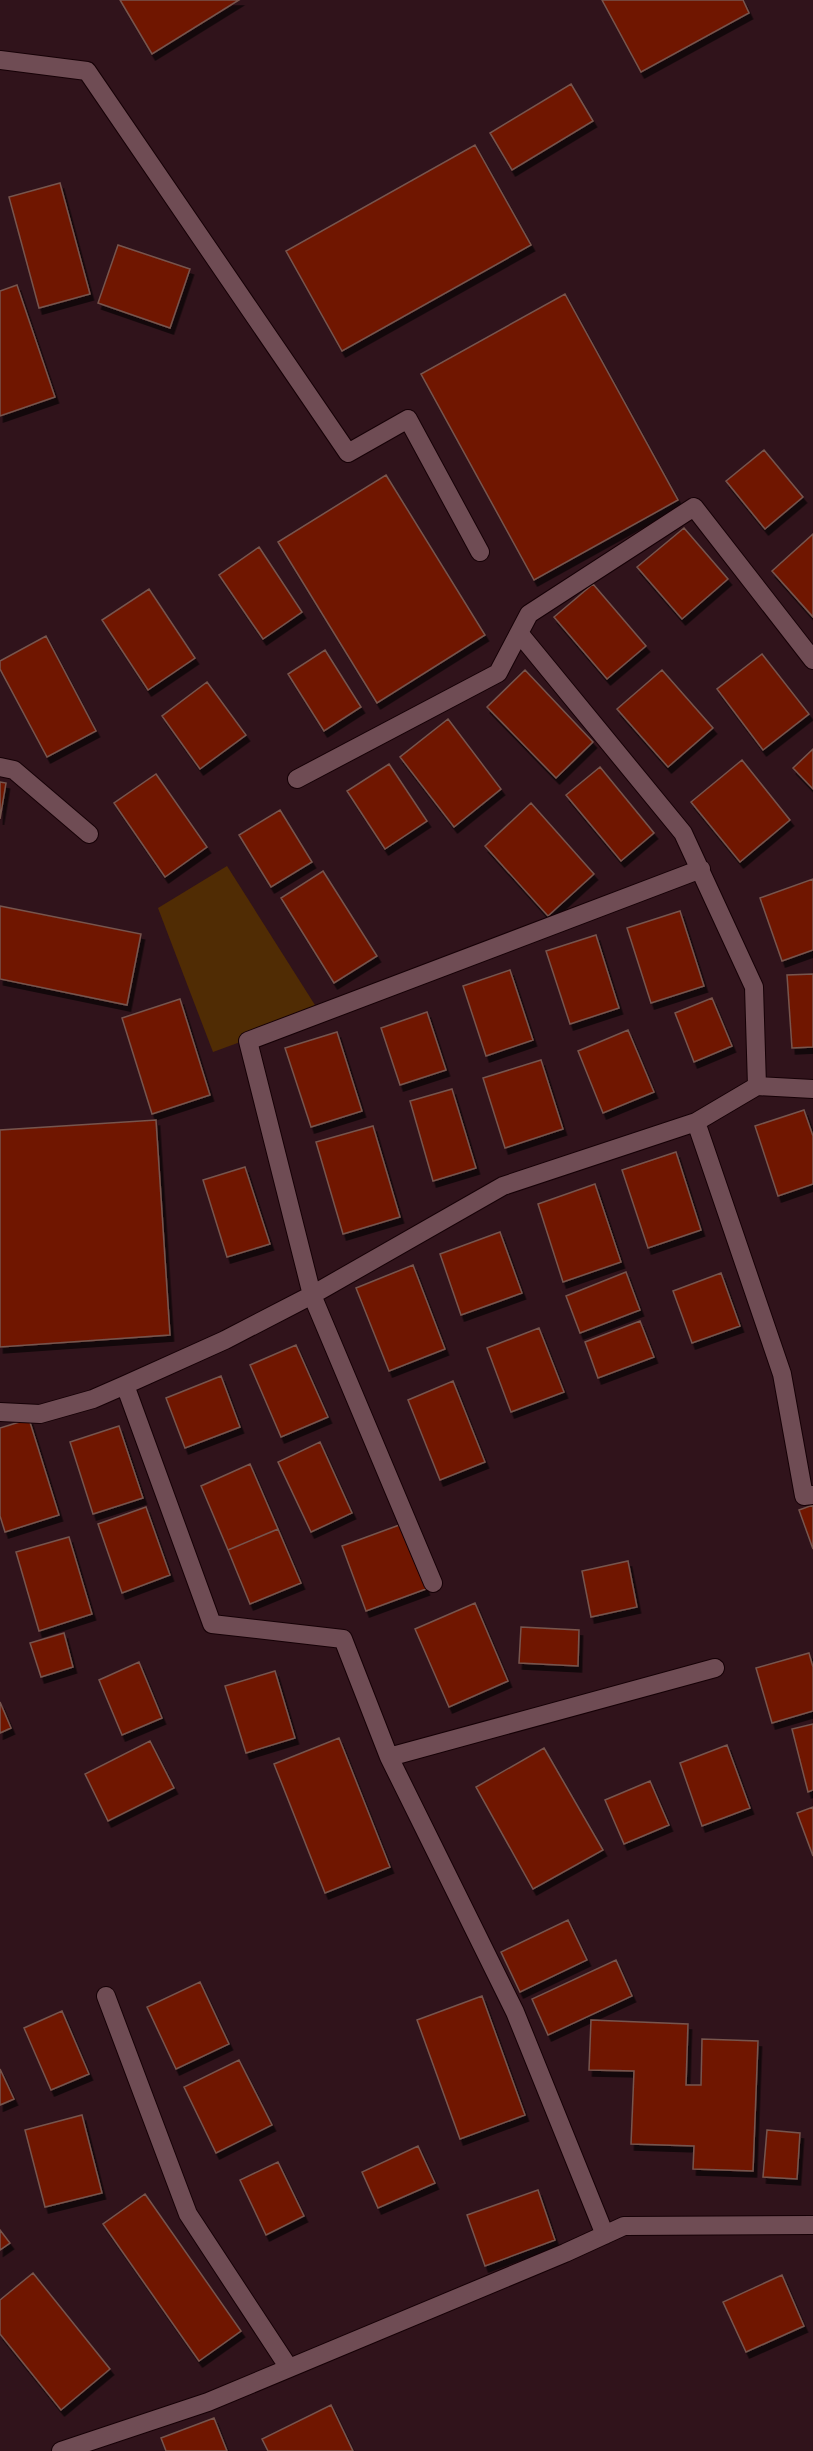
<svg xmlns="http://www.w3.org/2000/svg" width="813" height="2451" viewBox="0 0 813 2451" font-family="Barlow,sans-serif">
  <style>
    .green { fill: #502c04 }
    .building { fill: #6f1705; stroke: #77554d; stroke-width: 1.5; filter: url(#shadow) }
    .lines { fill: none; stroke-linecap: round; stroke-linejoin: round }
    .lane-casing { stroke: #160106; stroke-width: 20 }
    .street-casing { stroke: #160106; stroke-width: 20 }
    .lane { stroke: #6f4c54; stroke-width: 18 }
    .street { stroke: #6f4c54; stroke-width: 18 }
  </style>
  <defs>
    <filter id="shadow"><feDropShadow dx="3.5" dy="6" stdDeviation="0" flood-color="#0009"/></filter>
  </defs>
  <rect width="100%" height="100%" fill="#30131b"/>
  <path class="green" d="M 227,866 L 320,1013 L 213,1052 L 158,908 Z"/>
  <path class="building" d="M 120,0 L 239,0 L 152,54 Z
    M 602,0 L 743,0 L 749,13 L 641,72 Z
    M 571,84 L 593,121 L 512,170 L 490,133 Z
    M 475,145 L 531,245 L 342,351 L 286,251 Z
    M 60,183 L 90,294 L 39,308 L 9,197 Z
    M 118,245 L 190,269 L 170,328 L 98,303 Z
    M 17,285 L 55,397 L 0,416 L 0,291 Z
    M 565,294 L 678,500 L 534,580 L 421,374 Z
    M 764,450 L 803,497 L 765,529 L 726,481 Z
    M 386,475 L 485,635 L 377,703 L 278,542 Z
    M 684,528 L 728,579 L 682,619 L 637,567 Z
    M 813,534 L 813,617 L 772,571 Z
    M 259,547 L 302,612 L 263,639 L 219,575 Z
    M 593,584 L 646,646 L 607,679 L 554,617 Z
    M 149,589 L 195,658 L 148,690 L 102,620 Z
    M 46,636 L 96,731 L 47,757 L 0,669 L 0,661 Z
    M 325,650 L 361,707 L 324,731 L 288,674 Z
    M 762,654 L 809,714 L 763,750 L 717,689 Z
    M 525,670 L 593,742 L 556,778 L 487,707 Z
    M 662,670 L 713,728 L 668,767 L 617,709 Z
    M 207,682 L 246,735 L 200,769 L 162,716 Z
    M 448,719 L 501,789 L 454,827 L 400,757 Z
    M 813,749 L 813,789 L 793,768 Z
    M 742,760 L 790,820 L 740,862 L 691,802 Z
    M 389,764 L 427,821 L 385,849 L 347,791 Z
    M 600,767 L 654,833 L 621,861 L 566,795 Z
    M 156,774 L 207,847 L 165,877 L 114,803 Z
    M 0,782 L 6,783 L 0,819 Z
    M 531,803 L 594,874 L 548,916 L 485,846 Z
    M 280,810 L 312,862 L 271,887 L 239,835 Z
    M 323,871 L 377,956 L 334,983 L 281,898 Z
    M 813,879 L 813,950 L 782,961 L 760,898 Z
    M 0,906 L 141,934 L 127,1005 L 0,979 Z
    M 680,911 L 704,986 L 651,1003 L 627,928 Z
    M 596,935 L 619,1008 L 570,1024 L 546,951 Z
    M 510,970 L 533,1040 L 486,1056 L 463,986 Z
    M 813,974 L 813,1047 L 792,1048 L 787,975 Z
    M 712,998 L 732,1046 L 694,1062 L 675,1013 Z
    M 180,999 L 210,1095 L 152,1114 L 122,1018 Z
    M 427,1012 L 446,1070 L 400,1085 L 381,1028 Z
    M 628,1030 L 654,1092 L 603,1113 L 578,1051 Z
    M 337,1032 L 362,1111 L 311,1127 L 285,1048 Z
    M 541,1060 L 563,1129 L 505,1148 L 483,1078 Z
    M 452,1089 L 476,1168 L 433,1181 L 410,1101 Z
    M 804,1110 L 813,1136 L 813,1184 L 778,1196 L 755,1126 Z
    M 156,1120 L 170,1335 L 0,1347 L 0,1130 Z
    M 373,1126 L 400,1217 L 343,1234 L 316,1142 Z
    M 676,1152 L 701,1230 L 648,1248 L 622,1170 Z
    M 245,1167 L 270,1244 L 227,1257 L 203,1180 Z
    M 595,1184 L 621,1262 L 563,1282 L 538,1204 Z
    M 500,1232 L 522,1293 L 461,1315 L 440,1254 Z
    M 413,1265 L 445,1349 L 389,1371 L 356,1288 Z
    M 626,1272 L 640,1310 L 580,1333 L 566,1296 Z
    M 721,1273 L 740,1326 L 692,1343 L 673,1291 Z
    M 640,1321 L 654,1357 L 598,1378 L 585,1342 Z
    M 539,1328 L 564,1392 L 511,1412 L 487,1348 Z
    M 296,1345 L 328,1417 L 281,1437 L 250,1365 Z
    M 221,1376 L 240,1427 L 185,1448 L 166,1398 Z
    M 453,1381 L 485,1462 L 440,1480 L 408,1400 Z
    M 29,1419 L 59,1515 L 5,1532 L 0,1516 L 0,1428 Z
    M 119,1426 L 143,1498 L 93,1514 L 70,1442 Z
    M 320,1442 L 352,1513 L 311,1532 L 278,1462 Z
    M 250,1464 L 278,1529 L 228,1550 L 201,1486 Z
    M 813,1505 L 813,1549 L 799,1510 Z
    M 146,1507 L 170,1575 L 122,1593 L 98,1524 Z
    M 402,1524 L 426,1589 L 366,1611 L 342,1546 Z
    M 278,1529 L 301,1583 L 250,1604 L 228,1550 Z
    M 69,1537 L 92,1614 L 39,1631 L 16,1552 Z
    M 628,1561 L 637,1607 L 591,1617 L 582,1571 Z
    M 475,1603 L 508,1681 L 449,1707 L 415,1629 Z
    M 521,1627 L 579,1630 L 578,1666 L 519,1663 Z
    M 64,1633 L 73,1667 L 41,1677 L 30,1643 Z
    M 809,1653 L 813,1667 L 813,1711 L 772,1723 L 756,1668 Z
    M 139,1662 L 162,1718 L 122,1735 L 99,1680 Z
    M 275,1671 L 295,1738 L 246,1753 L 225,1686 Z
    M 0,1702 L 11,1728 L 0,1733 Z
    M 813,1724 L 813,1790 L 808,1792 L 792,1729 Z
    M 339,1738 L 390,1867 L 325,1893 L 274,1764 Z
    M 150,1741 L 174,1788 L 108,1821 L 85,1774 Z
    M 727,1745 L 750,1808 L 702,1826 L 680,1763 Z
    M 544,1748 L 603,1850 L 533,1889 L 476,1787 Z
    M 650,1781 L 669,1825 L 624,1844 L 605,1800 Z
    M 813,1807 L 813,1856 L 797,1813 Z
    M 568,1920 L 587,1960 L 520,1992 L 501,1952 Z
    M 616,1960 L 632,1996 L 548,2035 L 532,1999 Z
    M 200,1982 L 229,2044 L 176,2069 L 147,2007 Z
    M 482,1996 L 525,2115 L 460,2139 L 417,2020 Z
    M 62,2011 L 89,2074 L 51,2090 L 24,2028 Z
    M 591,2020 L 688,2024 L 686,2085 L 701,2085 L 702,2039 L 758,2041 L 753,2171 L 693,2169 L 694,2146 L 631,2144 L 634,2071 L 589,2070 Z
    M 239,2060 L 272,2125 L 216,2153 L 184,2087 Z
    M 0,2069 L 14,2099 L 0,2105 Z
    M 82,2115 L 102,2193 L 45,2207 L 25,2130 Z
    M 767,2130 L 800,2133 L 797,2179 L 763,2177 Z
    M 418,2146 L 435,2183 L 378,2208 L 362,2172 Z
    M 278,2162 L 304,2216 L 266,2235 L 240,2180 Z
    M 538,2190 L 555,2240 L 485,2266 L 467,2215 Z
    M 145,2194 L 241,2331 L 199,2361 L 103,2224 Z
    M 0,2230 L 10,2243 L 0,2250 Z
    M 33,2273 L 110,2369 L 61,2410 L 0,2334 L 0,2300 Z
    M 782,2275 L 804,2326 L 746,2352 L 723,2302 Z
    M 331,2405 L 353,2451 L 268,2451 L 262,2439 Z
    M 214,2418 L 227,2451 L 166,2451 L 161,2438 Z"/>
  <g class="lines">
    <defs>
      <path id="lane" d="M 0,60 L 87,71 L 348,453 L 408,419 L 480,552"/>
      <path id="street" d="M 519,633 L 683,833 L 754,987 L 757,1086
        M 0,767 L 14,770 L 89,834
        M 297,779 L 498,673 L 529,614 L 694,507 L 813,660
        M 696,1122 L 782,1374 L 804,1496 L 813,1495
        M 125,1385 L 212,1624 L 343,1639 L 389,1757
        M 0,1412 L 40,1414 L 93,1399 L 125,1385 L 225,1340 L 312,1295 L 503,1186 L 696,1122 L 757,1086 L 813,1089
        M 433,1583 L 312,1295 L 248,1041 L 701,869
        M 106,1996 L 188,2214 L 289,2368
        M 605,2235 L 515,2012 L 389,1757 L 715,1668
        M 61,2451 L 208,2402 L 565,2253 L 624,2226 L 813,2225"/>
    </defs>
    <use href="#lane" class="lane-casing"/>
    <use href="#street" class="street-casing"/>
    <use href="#lane" class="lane"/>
    <use href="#street" class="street"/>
  </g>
</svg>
